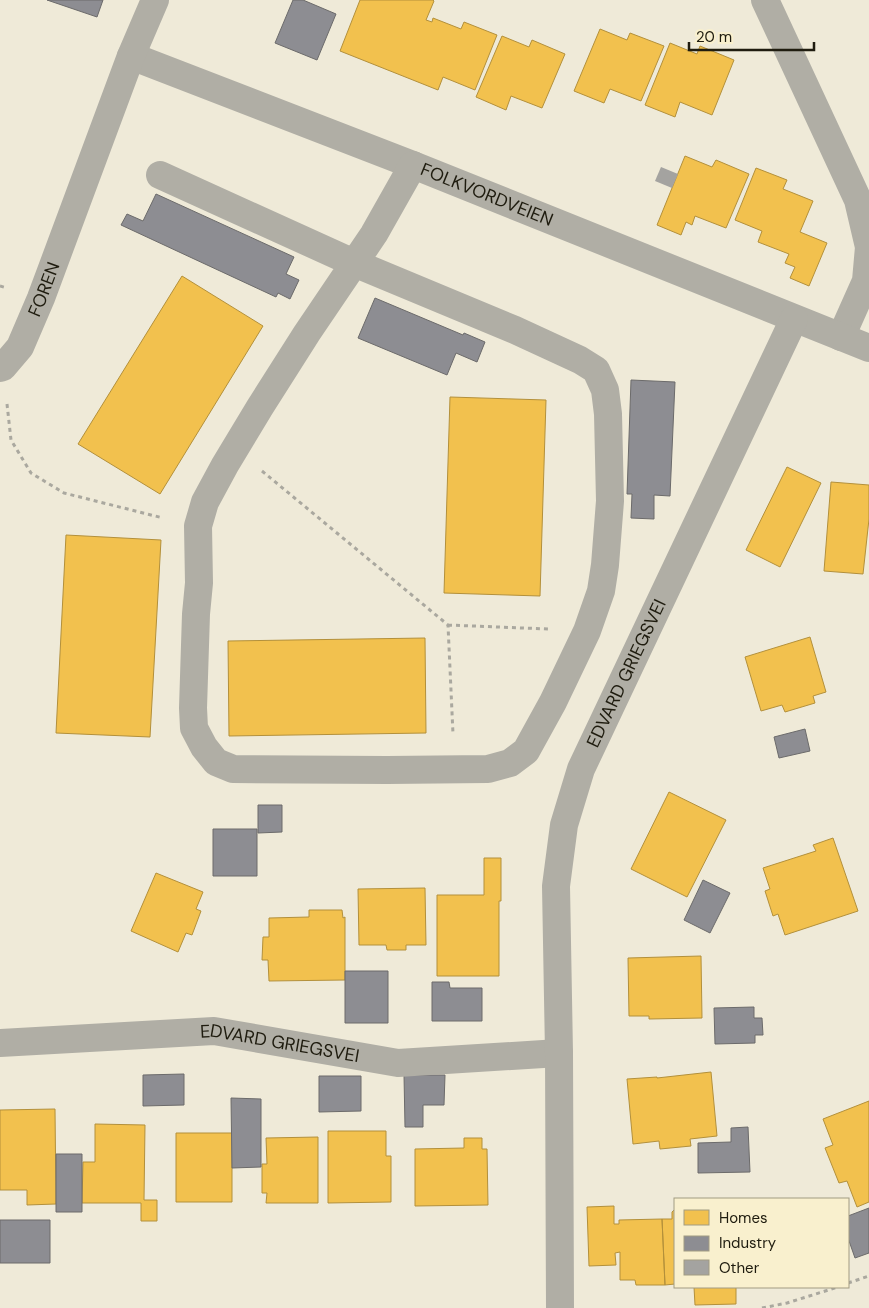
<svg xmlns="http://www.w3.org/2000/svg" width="869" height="1308" viewBox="0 0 869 1308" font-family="'DM Sans',sans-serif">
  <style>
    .homes { fill: #f2c14e; stroke: #b3903b }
    .industry { fill: #8d8d92; stroke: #6c6b6b }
    .building { fill: #a4a3a0 }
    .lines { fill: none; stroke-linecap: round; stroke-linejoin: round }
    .path { stroke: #aaa89f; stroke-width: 3; stroke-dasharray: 4 4; stroke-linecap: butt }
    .minor { stroke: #b0aea5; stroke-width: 28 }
    .labels { text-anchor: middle; stroke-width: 5; stroke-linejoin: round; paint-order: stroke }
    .street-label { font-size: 18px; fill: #1f1c0f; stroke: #f9f0ce }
  </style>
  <rect width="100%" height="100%" fill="#efead8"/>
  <path class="homes" d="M 360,0 L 433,0 L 434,1 L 426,20 L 432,22 L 433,18 L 461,29 L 464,22 L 497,35 L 475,90 L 443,77 L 438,90 L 340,51 Z
    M 600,29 L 627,40 L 630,33 L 664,46 L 641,101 L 610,89 L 604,103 L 574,91 Z
    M 502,36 L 529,47 L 532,40 L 565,54 L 542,108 L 511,96 L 506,110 L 476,97 Z
    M 670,43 L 697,54 L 700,46 L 734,60 L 712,115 L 680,102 L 675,117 L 645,105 Z
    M 685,156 L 712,167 L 716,160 L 749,174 L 726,228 L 695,216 L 692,225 L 686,222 L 681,235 L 657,225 Z
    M 756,168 L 787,180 L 783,189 L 813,201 L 800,232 L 827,243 L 809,286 L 790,278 L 795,267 L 785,263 L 789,254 L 758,242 L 762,231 L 735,220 Z
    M 182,276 L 263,326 L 160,494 L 78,444 Z
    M 450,397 L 546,400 L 540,596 L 444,593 Z
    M 787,467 L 821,483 L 780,567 L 746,550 Z
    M 831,482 L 869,485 L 869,519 L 863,574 L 824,571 Z
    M 66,535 L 161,540 L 150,737 L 56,733 Z
    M 810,637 L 826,692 L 813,696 L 815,703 L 785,712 L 782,705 L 761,711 L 745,657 Z
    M 425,638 L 426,733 L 229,736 L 228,641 Z
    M 669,792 L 726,820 L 687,897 L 631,869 Z
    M 833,838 L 858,911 L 785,935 L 778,914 L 773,916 L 765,891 L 770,889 L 763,868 L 816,851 L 813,845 Z
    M 484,858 L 501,858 L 501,901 L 499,901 L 499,976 L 437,976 L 437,895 L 484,895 Z
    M 156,873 L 203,892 L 196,909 L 201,911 L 192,935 L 186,933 L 178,952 L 131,931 Z
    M 425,888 L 426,945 L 406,945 L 406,950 L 387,950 L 386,945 L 359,945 L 358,889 Z
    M 309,910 L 342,910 L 343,918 L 345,917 L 345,980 L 269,981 L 268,960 L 262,960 L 263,937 L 269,937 L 269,918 L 309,917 Z
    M 701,956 L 702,1018 L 649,1019 L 649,1016 L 629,1016 L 628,958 Z
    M 711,1072 L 717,1136 L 690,1139 L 691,1146 L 660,1149 L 659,1141 L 633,1144 L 627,1079 L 657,1077 L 657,1078 Z
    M 869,1101 L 869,1202 L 857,1207 L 847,1181 L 839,1183 L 825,1148 L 833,1145 L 823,1119 Z
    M 55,1109 L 56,1204 L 27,1205 L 27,1190 L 0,1190 L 0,1110 Z
    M 95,1124 L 145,1125 L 144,1200 L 157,1200 L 157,1221 L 141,1221 L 141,1203 L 82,1203 L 83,1162 L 95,1162 Z
    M 328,1131 L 386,1131 L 386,1156 L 391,1156 L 391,1202 L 328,1203 Z
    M 176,1133 L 232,1133 L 232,1202 L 176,1202 Z
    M 318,1137 L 318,1203 L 266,1203 L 267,1193 L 262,1193 L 262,1164 L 267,1164 L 266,1138 Z
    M 464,1138 L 482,1138 L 482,1149 L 487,1149 L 488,1205 L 415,1206 L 415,1149 L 464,1148 Z
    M 614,1206 L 614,1224 L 619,1224 L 619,1220 L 662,1219 L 665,1285 L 636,1285 L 635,1280 L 620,1280 L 620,1252 L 615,1253 L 616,1265 L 589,1266 L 587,1207 Z
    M 675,1209 L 675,1284 L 665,1285 L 662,1219 L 672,1219 L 672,1212 Z
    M 694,1287 L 736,1287 L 736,1304 L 695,1305 Z"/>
  <path class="industry" d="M 47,0 L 103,0 L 97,17 Z
    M 293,0 L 303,0 L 336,14 L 317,60 L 275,43 Z
    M 156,194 L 294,257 L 286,274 L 299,280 L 290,299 L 278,293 L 276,297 L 121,225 L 127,214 L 143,221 Z
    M 375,298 L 463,335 L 464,333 L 485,342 L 477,362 L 456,353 L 447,375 L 358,338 Z
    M 631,380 L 675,382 L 670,496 L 654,495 L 654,519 L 631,518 L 632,494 L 627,494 Z
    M 805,729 L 810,751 L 779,758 L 774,737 Z
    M 258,805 L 282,805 L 282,832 L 258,833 Z
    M 213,829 L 257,829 L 257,876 L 213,876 Z
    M 703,880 L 730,893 L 710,933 L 684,920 Z
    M 345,971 L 388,971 L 388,1023 L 345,1023 Z
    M 432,982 L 449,982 L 450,988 L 482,988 L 482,1021 L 432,1021 Z
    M 754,1007 L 754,1018 L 762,1018 L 763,1035 L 755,1035 L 755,1043 L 715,1044 L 714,1008 Z
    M 184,1074 L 184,1105 L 143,1106 L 143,1075 Z
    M 404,1075 L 445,1075 L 444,1105 L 423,1105 L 423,1127 L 405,1127 Z
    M 319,1076 L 361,1076 L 361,1111 L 319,1112 Z
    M 231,1098 L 261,1099 L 261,1167 L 232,1168 Z
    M 748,1127 L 750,1172 L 698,1173 L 698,1143 L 731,1142 L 731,1128 Z
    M 56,1154 L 82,1154 L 82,1212 L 56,1212 Z
    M 869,1208 L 869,1253 L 855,1258 L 848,1238 L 848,1216 Z
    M 0,1220 L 50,1220 L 50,1263 L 0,1263 Z"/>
  <path class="building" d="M 661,167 L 678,174 L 672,188 L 655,181 Z"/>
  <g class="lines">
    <path class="path" d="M 0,286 L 7,288
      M 7,404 L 11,440 L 31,473 L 64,493 L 163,518
      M 262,471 L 448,625 L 453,734
      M 448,625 L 548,629
      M 848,1283 L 869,1276
      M 762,1308 L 787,1303 L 838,1287"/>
    <g class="minor">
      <path d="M 765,0 L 858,200 L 869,247 L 866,281 L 841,337"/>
      <path id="s1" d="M 131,56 L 413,165 L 869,348"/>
      <path d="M 160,175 L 354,263 L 515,330 L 580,360 L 596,370 L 605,390 L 608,414 L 610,501 L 605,565 L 601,591 L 587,631 L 553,702 L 526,751 L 510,763 L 488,769 L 387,770 L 233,769 L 216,762 L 204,747 L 194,728 L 193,708 L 196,614 L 199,583 L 198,526 L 205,502 L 225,465 L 260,407 L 307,333 L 374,234 L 413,165"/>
      <path id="s2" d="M 0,368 L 3,367 L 20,347 L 41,298 L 131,56 L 155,0"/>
      <path id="s3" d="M 0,1043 L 214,1031 L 398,1063 L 559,1053"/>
      <path id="s4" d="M 560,1308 L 559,1053 L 556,886 L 564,825 L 581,769 L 794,319"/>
    </g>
  </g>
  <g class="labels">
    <g class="street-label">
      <text dy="6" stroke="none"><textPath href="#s1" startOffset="382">FOLKVORDVEIEN</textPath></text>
      <text dy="6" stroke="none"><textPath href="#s2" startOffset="92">FOREN</textPath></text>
      <text dy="6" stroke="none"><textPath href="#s4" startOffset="648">EDVARD GRIEGSVEI</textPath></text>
      <text dy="6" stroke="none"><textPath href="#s3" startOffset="281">EDVARD GRIEGSVEI</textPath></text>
    </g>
  </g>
  <rect x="674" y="1198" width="175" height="90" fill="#f9f0ce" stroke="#a29b82"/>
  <rect x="684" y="1210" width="25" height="15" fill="#f2c14e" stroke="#a29b82"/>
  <text x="719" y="1223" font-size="15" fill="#1f1c0f">Homes</text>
  <rect x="684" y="1236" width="25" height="15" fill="#8d8d92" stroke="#a29b82"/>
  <text x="719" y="1248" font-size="15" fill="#1f1c0f">Industry</text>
  <rect x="684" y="1260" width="25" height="15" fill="#a4a3a0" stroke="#a29b82"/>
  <text x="719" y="1273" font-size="15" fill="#1f1c0f">Other</text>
  <path d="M689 42v8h125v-8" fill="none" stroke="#1f1c0f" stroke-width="2.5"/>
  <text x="696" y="42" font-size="15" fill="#1f1c0f" stroke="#f9f0ce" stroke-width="4" paint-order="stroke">20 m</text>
</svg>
